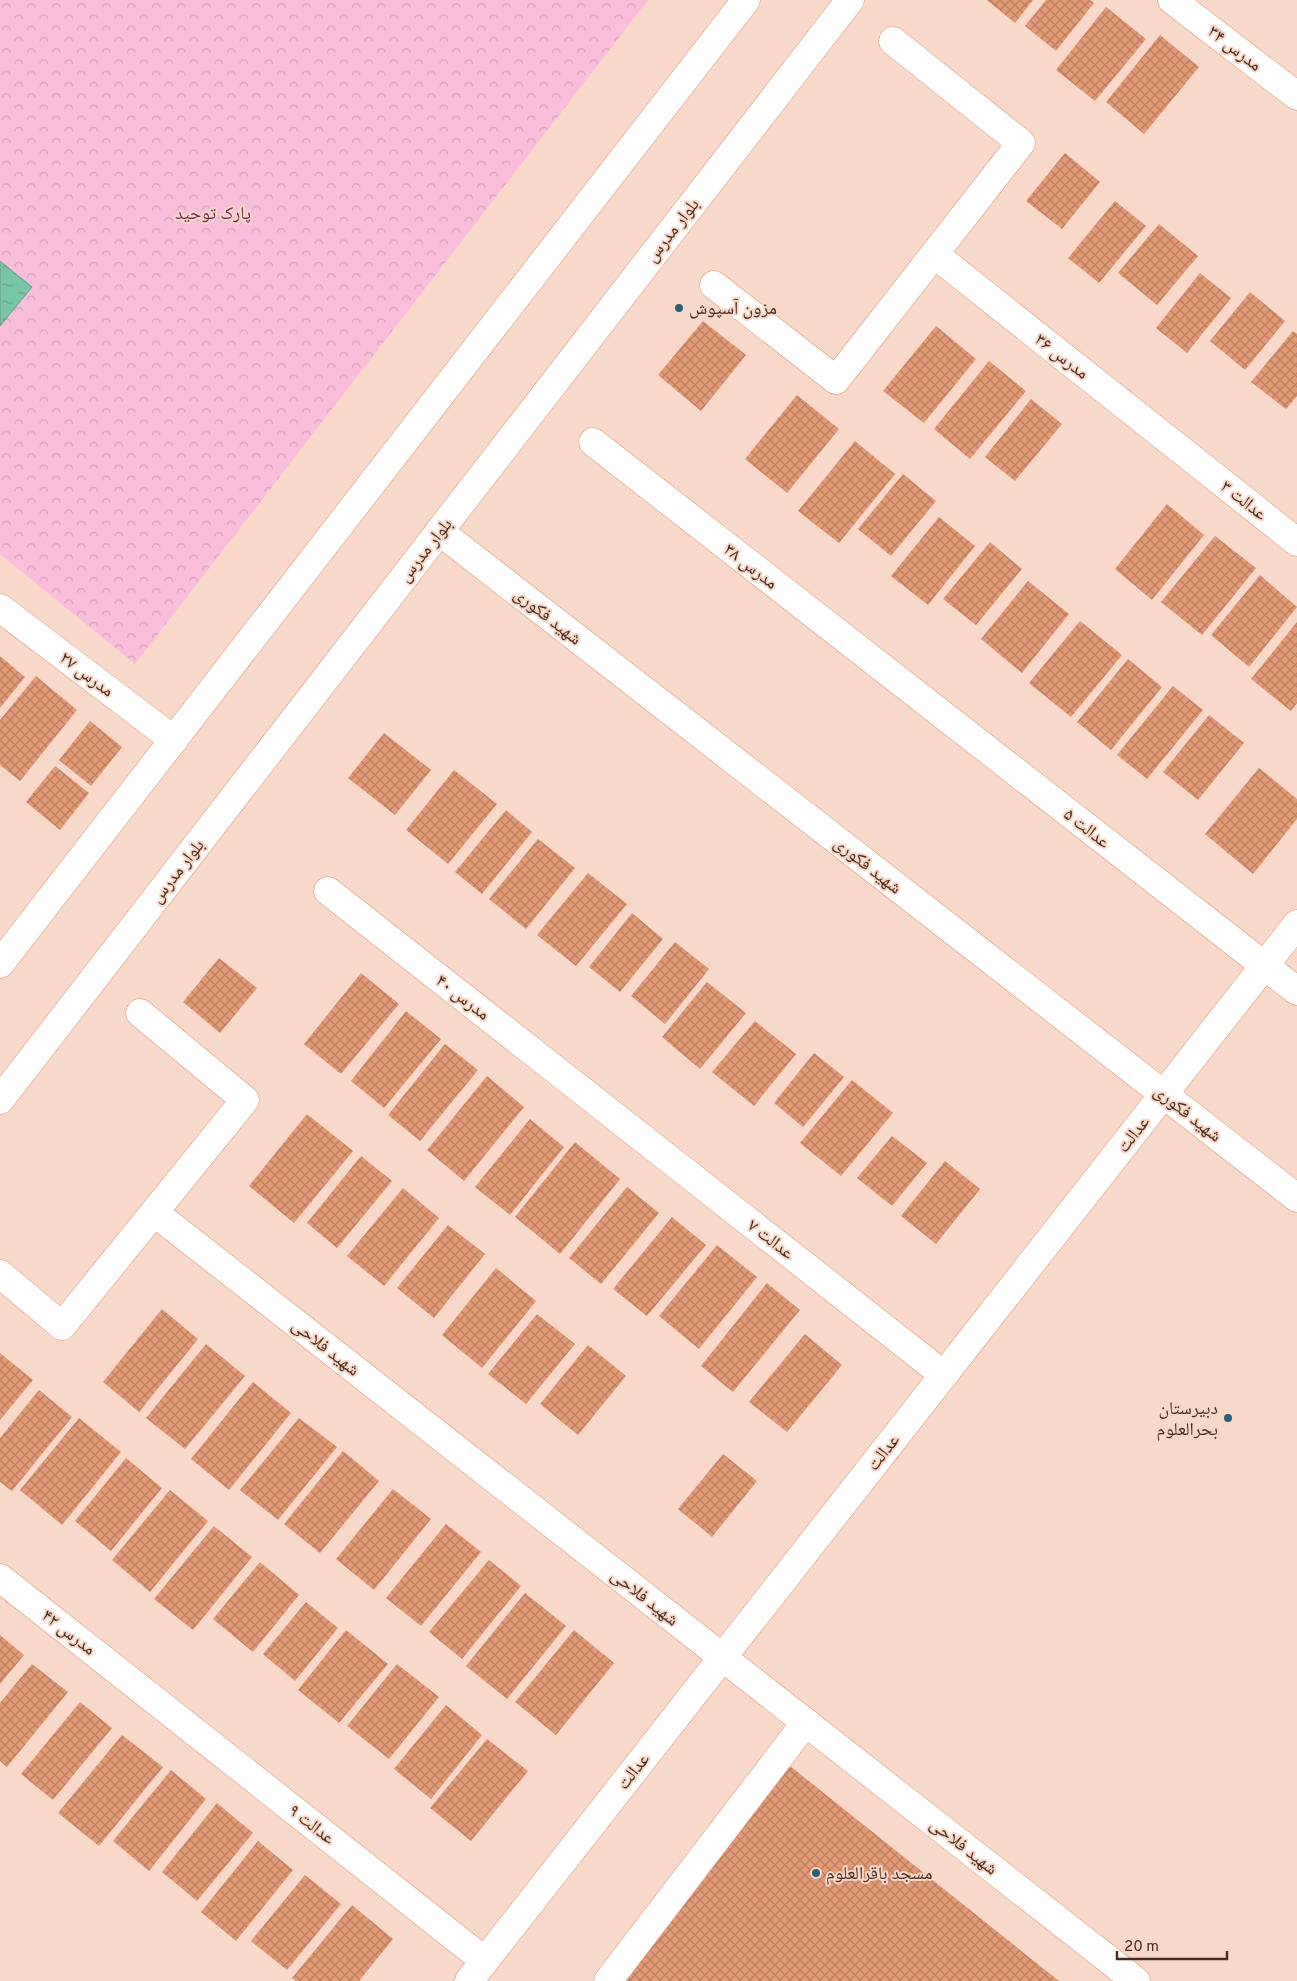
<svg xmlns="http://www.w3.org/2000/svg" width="1297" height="1981" viewBox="0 0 1297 1981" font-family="Overpass,'Noto Naskh Arabic',sans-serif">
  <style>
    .park { fill: url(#park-crowns) }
    .water { fill: url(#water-ripples); stroke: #6a977d }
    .building { fill: url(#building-cross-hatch) }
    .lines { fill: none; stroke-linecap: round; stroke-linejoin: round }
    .minor-casing { stroke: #dd9571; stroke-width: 29 }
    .tertiary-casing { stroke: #dd9571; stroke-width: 29 }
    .secondary-casing { stroke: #dd9571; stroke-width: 29 }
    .minor { stroke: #fff; stroke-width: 28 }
    .tertiary { stroke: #fff; stroke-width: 28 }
    .secondary { stroke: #fff; stroke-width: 28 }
    .poi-dot { fill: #256279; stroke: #f7d8c9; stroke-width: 2 }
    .labels { text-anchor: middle; stroke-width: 4; stroke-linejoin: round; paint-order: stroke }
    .street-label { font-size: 18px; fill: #482b1c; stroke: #f7d8c9 }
    .park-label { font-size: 18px; fill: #712552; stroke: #f7d8c9 }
    .poi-label { font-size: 18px; fill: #482b1c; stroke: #f7d8c9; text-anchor: start }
  </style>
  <defs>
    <pattern id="park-crowns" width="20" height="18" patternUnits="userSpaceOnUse" patternTransform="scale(1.25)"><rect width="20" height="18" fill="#f8bedb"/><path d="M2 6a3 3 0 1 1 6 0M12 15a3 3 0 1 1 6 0" fill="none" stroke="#d6a3bb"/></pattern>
    <pattern id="water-ripples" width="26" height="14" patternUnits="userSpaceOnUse" patternTransform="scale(1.25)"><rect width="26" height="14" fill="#79c5a7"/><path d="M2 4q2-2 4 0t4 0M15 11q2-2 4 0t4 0" fill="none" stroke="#65a087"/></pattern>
    <pattern id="building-cross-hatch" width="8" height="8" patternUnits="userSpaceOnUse" patternTransform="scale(1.25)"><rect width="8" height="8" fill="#e39a76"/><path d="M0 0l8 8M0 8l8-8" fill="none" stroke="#ba7e60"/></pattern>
  </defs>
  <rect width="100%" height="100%" fill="#f7d8c9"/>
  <path class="park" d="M 0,0 L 648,0 L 135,664 L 0,554 Z"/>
  <path class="water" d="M 0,261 L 32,287 L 0,326 Z"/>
  <path class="building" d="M 987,0 L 1033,0 L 1015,23 Z
    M 1046,0 L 1090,0 L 1094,3 L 1056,51 L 1025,26 Z
    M 1106,7 L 1146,39 L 1095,101 L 1056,70 Z
    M 1160,35 L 1199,67 L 1144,134 L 1106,102 Z
    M 1065,153 L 1100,182 L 1062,229 L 1026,201 Z
    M 1115,201 L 1146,226 L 1099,283 L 1068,258 Z
    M 1159,224 L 1198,256 L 1157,305 L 1118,273 Z
    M 1200,273 L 1231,298 L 1187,353 L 1156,328 Z
    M 1250,292 L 1285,321 L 1245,370 L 1210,341 Z
    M 703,321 L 746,355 L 701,411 L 658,375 Z
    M 936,326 L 976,359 L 924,423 L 883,391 Z
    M 1293,331 L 1297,334 L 1297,396 L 1286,409 L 1251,382 Z
    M 989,361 L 1026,391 L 970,459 L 934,429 Z
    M 797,395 L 839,429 L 787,493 L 745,459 Z
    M 1031,399 L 1062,424 L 1015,481 L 985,457 Z
    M 855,441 L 895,474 L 839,543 L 798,511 Z
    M 903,474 L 936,501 L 891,556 L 858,529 Z
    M 1167,504 L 1204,535 L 1152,600 L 1115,569 Z
    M 939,517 L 975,546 L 928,605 L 891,576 Z
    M 1215,536 L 1256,568 L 1202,635 L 1161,602 Z
    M 990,542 L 1022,569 L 976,625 L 943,599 Z
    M 1260,575 L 1297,607 L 1249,667 L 1211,635 Z
    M 1028,581 L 1069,614 L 1022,673 L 981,639 Z
    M 1080,621 L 1122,655 L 1071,717 L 1029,683 Z
    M 1297,622 L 1297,703 L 1291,711 L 1251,679 Z
    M 0,656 L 25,677 L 0,708 Z
    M 1128,659 L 1162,687 L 1111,750 L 1077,722 Z
    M 36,676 L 77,710 L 20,781 L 0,765 L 0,720 Z
    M 1173,686 L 1203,710 L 1147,779 L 1117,755 Z
    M 1209,715 L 1244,743 L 1198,800 L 1163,772 Z
    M 90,721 L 122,747 L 91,786 L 59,760 Z
    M 384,733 L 431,770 L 395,815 L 348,778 Z
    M 55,766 L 89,793 L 60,830 L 26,802 Z
    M 1259,768 L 1297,799 L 1297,819 L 1253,874 L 1205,834 Z
    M 454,770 L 497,804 L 448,864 L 406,830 Z
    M 506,810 L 532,832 L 482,894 L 455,872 Z
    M 538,839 L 575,868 L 526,929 L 489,899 Z
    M 588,873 L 627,904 L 576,966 L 537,935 Z
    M 632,913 L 663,939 L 620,992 L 589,967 Z
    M 675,942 L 709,969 L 665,1024 L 631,996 Z
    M 219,958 L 257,988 L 220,1033 L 183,1002 Z
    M 361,973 L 399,1004 L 341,1074 L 304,1044 Z
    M 707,982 L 746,1013 L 700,1069 L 662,1037 Z
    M 406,1011 L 441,1039 L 384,1108 L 351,1081 Z
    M 755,1021 L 796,1054 L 754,1106 L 712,1072 Z
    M 445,1044 L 478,1070 L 420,1141 L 388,1115 Z
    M 814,1053 L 844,1077 L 803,1127 L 774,1103 Z
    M 487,1076 L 524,1107 L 464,1181 L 427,1150 Z
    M 852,1080 L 893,1113 L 841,1176 L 800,1143 Z
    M 307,1114 L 353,1151 L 294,1223 L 249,1186 Z
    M 530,1119 L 564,1147 L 510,1215 L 475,1187 Z
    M 892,1136 L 927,1163 L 892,1206 L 857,1178 Z
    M 575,1142 L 620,1179 L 560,1254 L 515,1217 Z
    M 361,1156 L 392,1181 L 337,1248 L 307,1223 Z
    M 945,1161 L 980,1189 L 936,1244 L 901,1216 Z
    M 627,1187 L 659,1213 L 601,1284 L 569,1258 Z
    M 403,1188 L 439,1218 L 384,1286 L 347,1256 Z
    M 672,1217 L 706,1245 L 647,1316 L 613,1289 Z
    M 448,1225 L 485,1254 L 434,1318 L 397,1288 Z
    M 717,1245 L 757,1277 L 699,1349 L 659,1316 Z
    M 496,1268 L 536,1301 L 482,1368 L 442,1335 Z
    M 767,1283 L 800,1310 L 733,1392 L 701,1366 Z
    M 162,1309 L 198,1339 L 139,1412 L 103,1382 Z
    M 537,1314 L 575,1344 L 526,1404 L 488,1374 Z
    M 805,1334 L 842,1365 L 787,1432 L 749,1402 Z
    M 206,1344 L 245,1376 L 185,1449 L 146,1418 Z
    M 588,1345 L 626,1376 L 578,1435 L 540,1404 Z
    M 0,1353 L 33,1380 L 0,1420 Z
    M 253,1382 L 291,1413 L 229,1490 L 191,1459 Z
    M 39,1390 L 72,1417 L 12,1491 L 0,1482 L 0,1438 Z
    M 79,1418 L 121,1452 L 62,1525 L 20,1490 Z
    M 299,1418 L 337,1447 L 278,1520 L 240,1490 Z
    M 343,1451 L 379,1481 L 320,1553 L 284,1524 Z
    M 723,1454 L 757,1481 L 712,1537 L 678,1509 Z
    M 126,1458 L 162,1488 L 111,1551 L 75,1521 Z
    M 393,1489 L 431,1519 L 374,1590 L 336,1559 Z
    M 170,1490 L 208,1521 L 150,1592 L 112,1560 Z
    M 446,1524 L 481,1552 L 421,1626 L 386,1598 Z
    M 214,1526 L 252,1557 L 193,1630 L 154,1599 Z
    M 489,1560 L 521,1586 L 462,1659 L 429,1632 Z
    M 260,1562 L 299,1595 L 253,1652 L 213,1619 Z
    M 525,1593 L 566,1626 L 507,1699 L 466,1666 Z
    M 306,1602 L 338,1628 L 295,1681 L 263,1654 Z
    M 346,1630 L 388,1664 L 339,1723 L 298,1690 Z
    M 574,1630 L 614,1663 L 556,1735 L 515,1702 Z
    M 0,1635 L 24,1655 L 0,1684 Z
    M 32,1664 L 68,1692 L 7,1767 L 0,1761 L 0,1703 Z
    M 397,1664 L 439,1697 L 389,1759 L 347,1726 Z
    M 80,1702 L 112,1728 L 53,1800 L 21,1774 Z
    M 446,1705 L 482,1735 L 431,1799 L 394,1769 Z
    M 122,1735 L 163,1767 L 99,1846 L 58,1813 Z
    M 487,1739 L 528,1771 L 471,1841 L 430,1808 Z
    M 790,1766 L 1059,1981 L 623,1981 Z
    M 171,1770 L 206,1799 L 149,1871 L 113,1841 Z
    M 217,1803 L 253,1833 L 197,1901 L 162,1872 Z
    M 258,1841 L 293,1870 L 236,1941 L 201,1912 Z
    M 305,1875 L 341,1904 L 287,1970 L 251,1941 Z
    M 352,1905 L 393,1939 L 359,1981 L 296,1981 L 292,1978 Z"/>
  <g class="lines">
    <defs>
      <path id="minor" d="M 1172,0 L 1297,96
        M 934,254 L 1297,542
        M 714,285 L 836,380 L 1021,143 L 893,41
        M 593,442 L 1297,991
        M 0,608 L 174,740
        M 328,891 L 944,1375
        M 155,1213 L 1136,1981
        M 0,1274 L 62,1326 L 245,1100 L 140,1013
        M 0,1578 L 485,1961
        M 608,1981 L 806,1722"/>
      <path id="tertiary" d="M 439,531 L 1297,1198
        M 469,1981 L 1297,924"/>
      <path id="secondary" d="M 0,964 L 746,0
        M 0,1100 L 850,0"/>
    </defs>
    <use href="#minor" class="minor-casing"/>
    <use href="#tertiary" class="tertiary-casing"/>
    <use href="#secondary" class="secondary-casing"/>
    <use href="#minor" class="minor"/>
    <use href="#tertiary" class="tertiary"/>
    <use href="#secondary" class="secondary"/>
  </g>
  <g class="poi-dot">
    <circle cx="679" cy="308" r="5"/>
    <circle cx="1228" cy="1418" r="5"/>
    <circle cx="816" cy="1873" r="5"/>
  </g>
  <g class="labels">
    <g class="street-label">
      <text transform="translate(1235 48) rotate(38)" y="6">مدرس ۳۴</text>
      <text transform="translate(672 230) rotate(-52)" y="6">بلوار مدرس</text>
      <text transform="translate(1062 356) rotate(38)" y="6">مدرس ۳۶</text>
      <text transform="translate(1244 500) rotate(38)" y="6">عدالت ۳</text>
      <text transform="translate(425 550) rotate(-52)" y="6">بلوار مدرس</text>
      <text transform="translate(751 566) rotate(38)" y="6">مدرس ۳۸</text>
      <text transform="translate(548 616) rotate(38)" y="6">شهید فکوری</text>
      <text transform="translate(87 674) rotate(37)" y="6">مدرس ۲۷</text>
      <text transform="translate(1087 828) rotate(38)" y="6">عدالت ۵</text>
      <text transform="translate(868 865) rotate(38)" y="6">شهید فکوری</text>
      <text transform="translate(177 871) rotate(-52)" y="6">بلوار مدرس</text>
      <text transform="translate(463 997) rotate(38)" y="6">مدرس ۴۰</text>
      <text transform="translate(1188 1113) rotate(38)" y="6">شهید فکوری</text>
      <text transform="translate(1133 1134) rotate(-52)" y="6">عدالت</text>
      <text transform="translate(771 1239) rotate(38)" y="6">عدالت ۷</text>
      <text transform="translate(326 1347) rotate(38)" y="6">شهید فلاحی</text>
      <text transform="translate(883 1452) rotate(-52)" y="6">عدالت</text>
      <text transform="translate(645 1597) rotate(38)" y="6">شهید فلاحی</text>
      <text transform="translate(69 1632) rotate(38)" y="6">مدرس ۴۲</text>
      <text transform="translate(633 1771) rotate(-52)" y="6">عدالت</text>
      <text transform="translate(312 1824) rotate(38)" y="6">عدالت ۹</text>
      <text transform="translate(964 1846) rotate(38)" y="6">شهید فلاحی</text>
    </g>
    <g class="park-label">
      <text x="213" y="219">پارک توحید</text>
    </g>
    <g class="poi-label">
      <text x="689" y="314">مزون آسپوش</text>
      <text x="1218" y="1414" text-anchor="end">دبیرستان<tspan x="1218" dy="21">بحرالعلوم</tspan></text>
      <text x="826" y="1879">مسجد باقرالعلوم</text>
    </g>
  </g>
  <path d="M1117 1951v8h110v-8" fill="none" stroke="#482b1c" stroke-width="2.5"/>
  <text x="1124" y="1951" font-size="15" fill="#482b1c" stroke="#f7d8c9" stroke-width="4" paint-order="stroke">20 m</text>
</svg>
